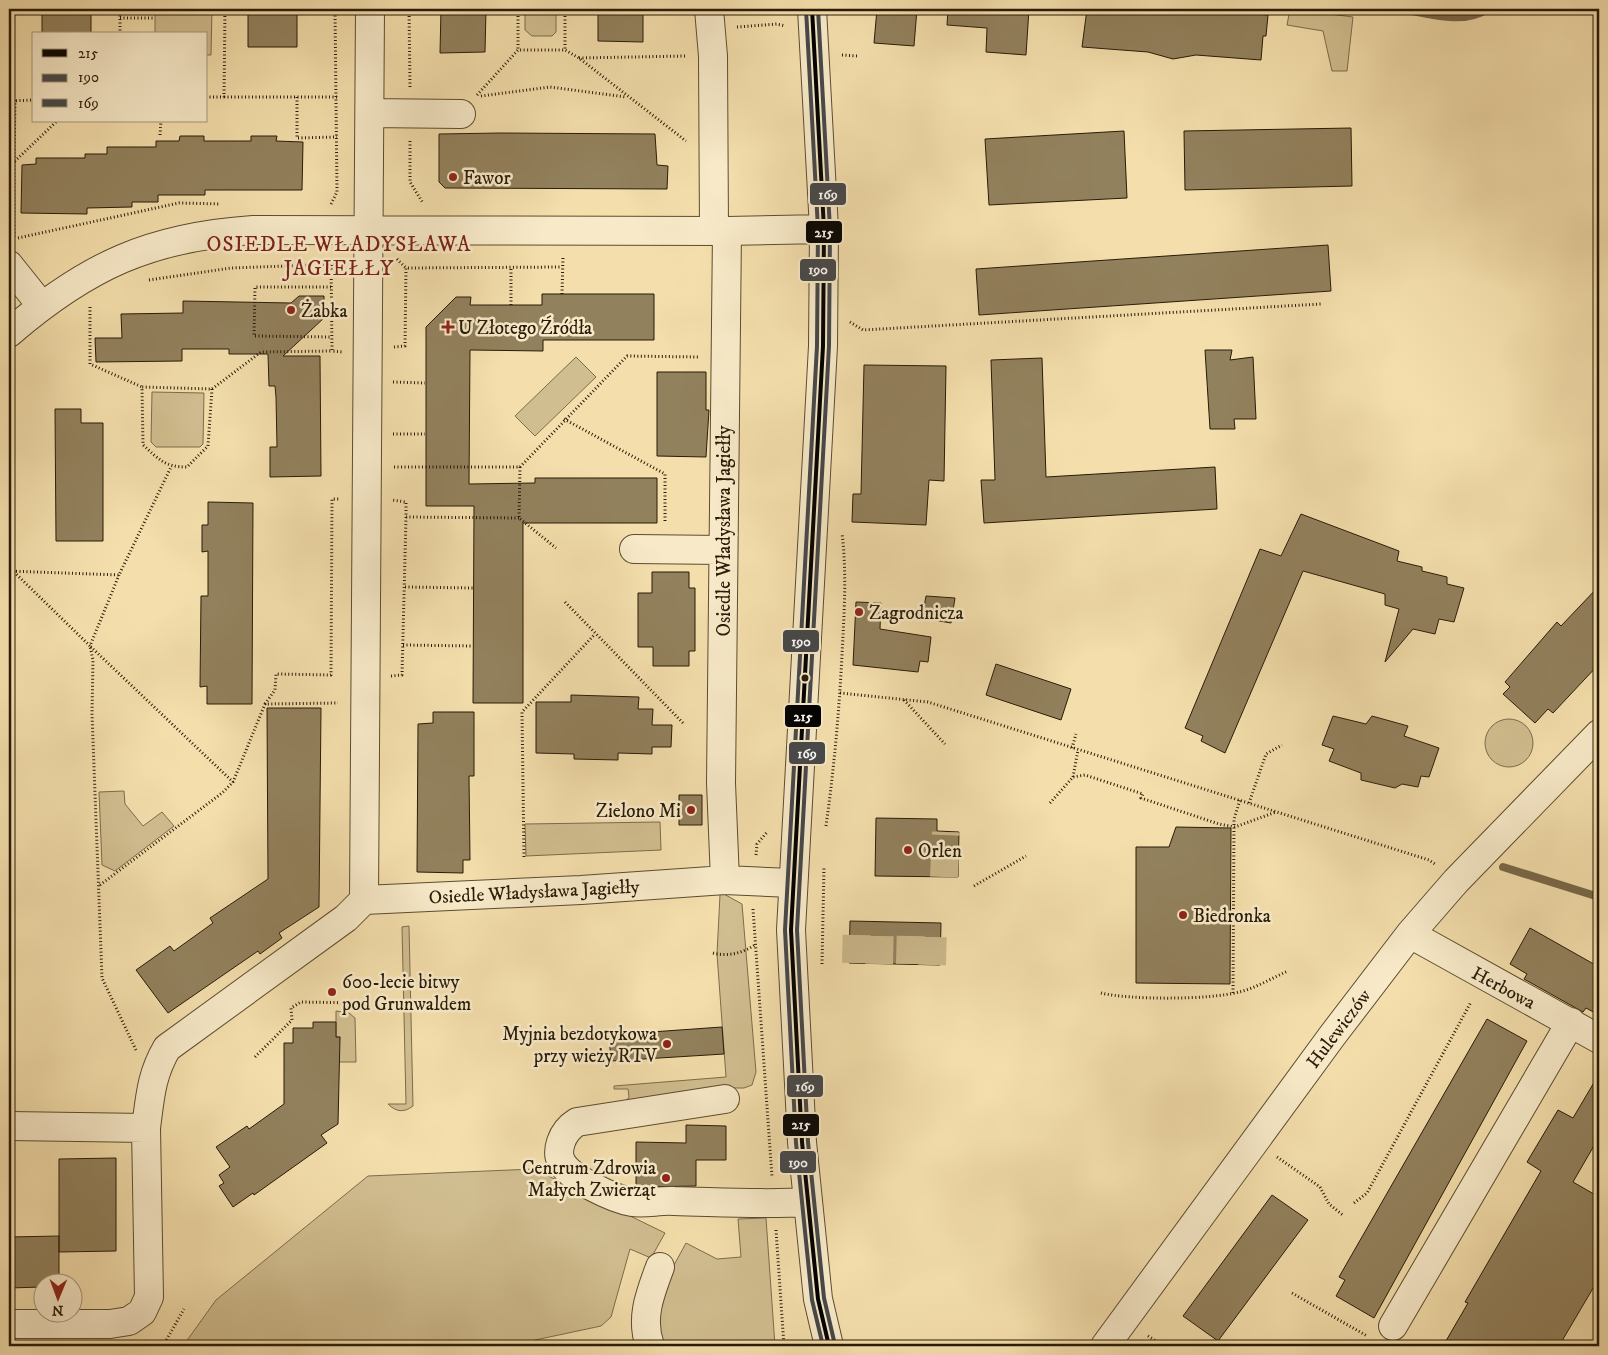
<svg xmlns="http://www.w3.org/2000/svg" width="1608" height="1355" viewBox="0 0 1608 1355" font-family="'IM FELL DW Pica',serif">
  <style>
    .green { fill: #d1be90; stroke: #7c6c4c }
    .lines { fill: none; stroke-linecap: round; stroke-linejoin: round }
    .stream { stroke: #796849; stroke-width: 8 }
    .building { fill: #92815d; stroke: #281b08 }
    .minor-tunnel { stroke: #cbb88b; stroke-width: 28; stroke-dasharray: 28 14; stroke-linecap: butt }
    .minor-casing { stroke: #5b4c31; stroke-width: 30 }
    .path { stroke: #281b08; stroke-width: 3; stroke-dasharray: 1 2.5; stroke-linecap: butt }
    .minor { stroke: #f8eac9; stroke-width: 28 }
    .bus-1-casing { stroke: #f8eac9; stroke-width: 8 }
    .bus-2-casing { stroke: #f8eac9; stroke-width: 8 }
    .bus-3-casing { stroke: #f8eac9; stroke-width: 8 }
    .bus-1 { stroke: #000; stroke-width: 4 }
    .bus-2 { stroke: #45484a; stroke-width: 4 }
    .bus-3 { stroke: #45484a; stroke-width: 4 }
    .poi-dot { fill: #8f2418; stroke: #f8eac9; stroke-width: 2 }
    .bus-dot { fill: #281b08; stroke: #f8eac9; stroke-width: 2 }
    .labels { text-anchor: middle; stroke-width: 5; stroke-linejoin: round; paint-order: stroke }
    .poi-label { font-size: 19px; fill: #281b08; stroke: #f8eac9; text-anchor: start }
    .street-label { font-size: 19px; fill: #281b08; stroke: #f8eac9 }
    .quarter-label { font-size: 21px; letter-spacing: 1px; fill: #7a1f14; stroke: #f8eac9 }
    .line-badge { stroke: #f8eac9; stroke-width: 2 }
    .badge-label { font-size: 14px; text-anchor: middle; font-weight: bold; fill: #fff }
  </style>
  <rect width="100%" height="100%" fill="#f4dfac"/>
  <filter id="stains"><feTurbulence type="fractalNoise" baseFrequency=".004" numOctaves="4"/><feColorMatrix values="0 0 0 0 .2 0 0 0 0 .09 0 0 0 0 .02 0 0 0 .5 -.17"/></filter>
  <radialGradient id="worn" r=".72"><stop offset=".6" stop-color="#630" stop-opacity="0"/><stop offset="1" stop-color="#630" stop-opacity=".3"/></radialGradient>
  <path class="green" d="M 155,9 L 212,9 L 211,55 L 206,55 L 206,34 L 155,34 Z
    M 525,9 L 556,9 L 556,32 L 552,36 L 532,36 L 525,30 Z
    M 1290,9 L 1353,17 L 1347,71 L 1332,71 L 1323,31 L 1287,25 Z
    M 576,357 L 596,377 L 535,436 L 515,416 Z
    M 152,392 L 204,393 L 203,444 L 200,447 L 156,447 L 151,442 Z
    M1485 743a24 24 0 1 1 48 0a24 24 0 1 1-48 0Z
    M 124,791 L 125,804 L 143,826 L 162,812 L 174,826 L 115,871 L 102,865 L 99,792 Z
    M 660,822 L 661,850 L 526,856 L 525,824 Z
    M 722,893 L 742,904 L 756,1072 L 752,1085 L 744,1088 L 728,1088 L 623,1106 L 629,1097 L 628,1089 L 614,1089 L 614,1086 L 726,1077 L 717,954 L 720,895 Z
    M 409,926 L 413,1106 C 404,1113 396,1112 388,1104 L 406,1104 L 402,927 Z
    M 336,1011 L 349,1013 L 355,1018 L 356,1062 L 336,1062 L 340,1037 L 336,1037 Z
    M 534,1169 L 665,1233 L 651,1258 L 630,1249 L 611,1317 L 601,1326 L 507,1346 L 451,1346 L 449,1340 L 424,1346 L 183,1346 L 216,1300 L 368,1176 Z
    M 766,1218 L 775,1346 L 662,1346 L 658,1312 L 662,1287 L 686,1243 L 717,1259 L 741,1257 L 738,1219 Z"/>
  <g class="lines">
    <path class="stream" d="M 1402,9 C 1430,14 1462,25 1488,9
      M 1503,867 L 1599,897"/>
  </g>
  <path class="building" d="M 42,9 L 91,9 L 91,34 L 42,34 Z
    M 248,9 L 297,9 L 297,47 L 248,47 Z
    M 441,9 L 486,9 L 485,52 L 440,53 Z
    M 598,9 L 643,9 L 643,42 L 598,41 Z
    M 877,9 L 917,9 L 914,46 L 874,43 Z
    M 948,9 L 1029,9 L 1026,55 L 986,52 L 987,28 L 947,25 Z
    M 1087,9 L 1226,9 L 1226,12 L 1268,15 L 1266,36 L 1263,36 L 1261,60 L 1196,55 L 1173,59 L 1148,52 L 1082,47 Z
    M 1351,128 L 1352,186 L 1185,190 L 1184,131 Z
    M 1124,131 L 1127,198 L 989,205 L 985,139 Z
    M 500,133 L 655,134 L 657,165 L 668,166 L 667,189 L 445,188 L 439,182 L 439,134 Z
    M 180,136 L 204,136 L 204,141 L 251,141 L 251,136 L 277,136 L 276,141 L 303,142 L 302,190 L 205,190 L 205,195 L 158,195 L 158,202 L 132,202 L 132,207 L 87,208 L 87,214 L 21,213 L 22,165 L 36,164 L 36,158 L 85,158 L 85,154 L 107,154 L 107,147 L 156,147 L 156,141 L 179,141 Z
    M 1328,245 L 1331,291 L 979,315 L 976,269 Z
    M 542,294 L 654,294 L 654,340 L 543,340 L 543,351 L 470,350 L 469,484 L 535,483 L 535,478 L 657,478 L 657,523 L 523,523 L 523,703 L 473,703 L 474,506 L 426,506 L 426,327 L 456,297 L 471,297 L 470,305 L 542,305 Z
    M 299,296 L 324,296 L 324,318 L 283,356 L 320,356 L 321,476 L 270,477 L 270,447 L 277,447 L 276,397 L 275,386 L 269,386 L 268,354 L 229,354 L 229,349 L 182,349 L 182,361 L 96,362 L 95,338 L 122,338 L 121,314 L 183,313 L 183,301 L 291,303 Z
    M 1205,350 L 1232,350 L 1230,360 L 1253,357 L 1256,419 L 1234,419 L 1235,429 L 1210,429 Z
    M 1042,358 L 1046,477 L 1215,467 L 1217,509 L 984,523 L 981,480 L 995,480 L 991,360 Z
    M 864,365 L 946,366 L 944,481 L 929,480 L 926,525 L 852,522 L 853,494 L 861,494 Z
    M 657,372 L 706,372 L 706,410 L 709,410 L 706,457 L 657,456 Z
    M 55,409 L 81,409 L 81,423 L 103,423 L 103,541 L 56,541 Z
    M 208,502 L 253,503 L 252,704 L 207,704 L 207,686 L 200,687 L 201,596 L 208,596 L 208,551 L 202,552 L 202,525 L 208,525 Z
    M 1301,514 L 1399,551 L 1397,561 L 1422,567 L 1422,571 L 1447,577 L 1447,584 L 1464,588 L 1454,622 L 1439,619 L 1435,634 L 1413,629 L 1385,662 L 1399,609 L 1385,605 L 1385,594 L 1303,571 L 1225,753 L 1201,741 L 1203,736 L 1185,728 L 1260,549 L 1281,556 Z
    M 652,572 L 689,572 L 689,588 L 695,588 L 695,651 L 689,651 L 689,666 L 653,666 L 653,647 L 638,647 L 638,593 L 652,593 Z
    M 1599,586 L 1599,664 L 1553,713 L 1548,709 L 1535,723 L 1503,694 L 1510,687 L 1505,682 L 1557,622 L 1561,626 Z
    M 926,596 L 955,598 L 951,623 L 922,618 Z
    M 856,602 L 881,603 L 880,629 L 931,637 L 928,662 L 920,661 L 918,672 L 853,665 Z
    M 996,664 L 1071,689 L 1061,720 L 986,695 Z
    M 571,695 L 639,697 L 638,709 L 653,709 L 652,725 L 672,725 L 671,747 L 652,747 L 652,754 L 618,753 L 618,760 L 574,759 L 574,754 L 536,753 L 536,702 L 571,702 Z
    M 267,708 L 321,708 L 319,907 L 279,933 L 282,938 L 260,954 L 258,951 L 168,1013 L 136,970 L 170,946 L 174,951 L 213,923 L 210,918 L 268,879 Z
    M 433,712 L 474,712 L 474,776 L 469,776 L 470,860 L 463,860 L 463,873 L 417,872 L 418,724 L 433,723 Z
    M 1333,716 L 1366,724 L 1372,716 L 1408,726 L 1404,736 L 1439,748 L 1429,777 L 1421,776 L 1418,787 L 1402,784 L 1395,788 L 1361,780 L 1361,773 L 1329,761 L 1334,749 L 1322,745 Z
    M 679,795 L 702,795 L 702,825 L 679,825 Z
    M 876,818 L 937,819 L 937,831 L 959,832 L 958,877 L 875,876 Z
    M 1176,827 L 1231,828 L 1230,984 L 1136,983 L 1136,847 L 1169,847 Z
    M 850,921 L 941,923 L 940,965 L 849,963 Z
    M 1530,928 L 1599,967 L 1599,1015 L 1586,1008 L 1583,1012 L 1524,979 L 1527,974 L 1510,964 Z
    M 1487,1019 L 1527,1041 L 1374,1318 L 1336,1296 L 1345,1280 L 1339,1277 Z
    M 313,1022 L 336,1022 L 336,1037 L 340,1037 L 338,1124 L 321,1135 L 327,1143 L 254,1195 L 253,1193 L 233,1207 L 219,1186 L 224,1183 L 219,1175 L 230,1167 L 216,1147 L 247,1126 L 249,1129 L 284,1104 L 284,1043 L 293,1043 L 293,1028 L 313,1028 Z
    M 722,1027 L 724,1054 L 611,1061 L 609,1035 Z
    M 1599,1074 L 1599,1137 L 1573,1182 L 1599,1197 L 1599,1278 L 1559,1346 L 1443,1346 L 1468,1303 L 1465,1302 L 1541,1171 L 1527,1162 L 1558,1110 L 1573,1118 Z
    M 686,1125 L 726,1126 L 726,1160 L 696,1160 L 696,1186 L 636,1187 L 636,1142 L 686,1143 Z
    M 116,1158 L 116,1251 L 59,1252 L 59,1159 Z
    M 1272,1195 L 1308,1220 L 1218,1341 L 1183,1316 Z
    M 59,1236 L 59,1282 L 42,1282 L 42,1287 L 9,1288 L 9,1237 Z"/>
  <g class="lines">
    <path class="minor-tunnel" d="M 944,877 L 946,832
      M 856,963 L 857,921
      M 879,964 L 880,922
      M 910,964 L 911,923
      M 932,965 L 933,923"/>
    <defs>
      <path id="minor" d="M 709,9 L 713,56 L 714,231
        M 812,9 L 824,229 L 823,346 L 791,930 L 802,1142 L 818,1299 L 829,1346
        M 370,113 L 461,114
        M 9,265 L 41,305
        M 9,333 C 87,266 150,237 253,230 L 727,231 L 824,229
        M 634,549 L 723,550
        M 725,880 L 721,783 L 727,231
        M 364,900 L 370,9
        M 364,900 L 581,890 L 725,880 L 792,883
        M 1410,934 L 1599,1039
        M 725,1099 L 577,1122 C 569,1127 564,1133 561,1142 C 559,1148 558,1155 561,1161 C 568,1178 614,1199 632,1202 C 645,1204 660,1200 674,1201 C 719,1202 763,1205 808,1202
        M 9,1126 L 146,1128 L 149,1297 L 142,1312 L 129,1321 L 110,1324 L 9,1324
        M 146,1128 C 150,1098 151,1075 167,1048 L 346,918 L 364,900
        M 1393,1326 L 1571,1022
        M 650,1346 C 640,1318 650,1294 660,1267
        M 1105,1346 L 1332,1036 L 1410,934 L 1456,881 L 1599,734"/>
    </defs>
    <use href="#minor" class="minor-casing"/>
    <path class="path" d="M 409,9 L 410,87
      M 518,9 L 518,50
      M 565,9 L 565,50
      M 409,10 L 441,11
      M 643,11 L 682,12
      M 120,18 L 155,18
      M 737,27 L 777,24 L 785,26
      M 120,34 L 120,9
      M 842,55 L 858,56
      M 579,58 L 685,56
      M 477,95 L 518,50 L 565,50 L 579,58 L 686,141
      M 481,96 L 550,87 L 626,97
      M 206,97 L 224,97 L 225,9
      M 224,97 L 337,97
      M 297,97 L 297,138 L 337,137
      M 15,100 L 14,162 L 57,121
      M 9,101 L 34,100
      M 160,135 L 161,121
      M 410,141 L 410,182 L 423,203
      M 14,162 L 14,238
      M 331,204 L 337,192 L 335,9
      M 18,238 L 179,203 L 220,204
      M 331,258 L 332,351 L 342,352
      M 397,259 L 406,268
      M 149,280 L 231,268 L 342,264
      M 331,287 L 255,287 L 254,336 L 332,337
      M 562,294 L 563,257
      M 511,305 L 511,267
      M 90,307 L 90,364 L 142,387
      M 850,322 L 863,330 L 1321,304
      M 394,347 L 405,346 L 406,268 L 562,267
      M 393,382 L 425,383
      M 212,389 L 208,446 L 187,467 C 164,467 159,459 143,445 L 142,387 L 212,389 L 261,352 L 332,351
      M 564,419 L 665,474 L 665,523
      M 393,434 L 425,434
      M 394,467 L 520,467 L 627,356 L 699,357
      M 520,467 L 519,518 L 556,548
      M 406,517 L 519,518
      M 9,571 L 119,575 L 171,467
      M 14,572 L 90,646 L 119,575
      M 405,587 L 473,588
      M 565,602 L 684,724
      M 403,645 L 473,646
      M 391,676 L 402,675 L 406,517 L 406,502 L 392,500
      M 840,693 L 928,702 L 1429,860 L 1435,864
      M 904,700 L 945,744
      M 265,704 L 275,690 L 276,674 L 331,675 L 332,499 L 340,499
      M 1072,748 L 1076,734
      M 1073,777 L 1078,750
      M 1050,803 L 1073,777 L 1085,775 L 1143,794 L 1141,798 L 1219,824 L 1235,827 L 1276,812
      M 1249,803 L 1266,754 L 1282,745
      M 826,826 C 834,769 839,713 842,655 C 844,615 847,574 842,533
      M 756,855 L 757,844 L 768,831
      M 524,857 L 522,712 L 595,634
      M 100,885 L 222,793 L 233,782 L 265,704 L 338,703
      M 974,886 L 1026,856
      M 753,909 L 772,1177
      M 713,953 C 728,957 742,953 755,945
      M 822,964 L 824,867
      M 1101,993 C 1130,1000 1210,1000 1239,992 C 1256,988 1272,978 1288,971
      M 1233,993 L 1234,819 L 1240,800
      M 136,1050 L 102,978 L 92,714 L 93,660 L 90,646 L 233,782
      M 255,1057 L 292,1020 L 291,1008 L 301,1002 L 360,1003
      M 1277,1157 L 1320,1187 L 1329,1204 L 1344,1216
      M 1354,1203 L 1367,1193 L 1471,1002
      M 776,1230 L 784,1346
      M 1292,1293 L 1367,1336
      M 1148,1336 L 1164,1346
      M 163,1346 L 184,1309"/>
    <use href="#minor" class="minor"/>
    <defs>
      <path id="bus-1" d="M 812,9 L 824,229 L 823,346 L 791,930 L 802,1142 L 818,1299 L 829,1346"/>
      <path id="bus-2" d="M 806,9 L 818,229 L 817,346 L 785,930 L 796,1143 L 812,1300 L 823,1346"/>
      <path id="bus-3" d="M 818,9 L 830,229 L 829,346 L 797,930 L 808,1142 L 824,1298 L 835,1345"/>
    </defs>
    <use href="#bus-1" class="bus-1-casing"/>
    <use href="#bus-2" class="bus-2-casing"/>
    <use href="#bus-3" class="bus-3-casing"/>
    <use href="#bus-1" class="bus-1"/>
    <use href="#bus-2" class="bus-2"/>
    <use href="#bus-3" class="bus-3"/>
  </g>
  <g class="poi-dot">
    <circle cx="453" cy="177" r="5"/>
    <circle cx="291" cy="310" r="5"/>
    <path d="M445.5 319.5h5v5h5v5h-5v5h-5v-5h-5v-5h5z"/>
    <circle cx="859" cy="612" r="5"/>
    <circle cx="691" cy="810" r="5"/>
    <circle cx="908" cy="850" r="5"/>
    <circle cx="1183" cy="915" r="5"/>
    <circle cx="332" cy="992" r="5"/>
    <circle cx="667" cy="1044" r="5"/>
    <circle cx="666" cy="1178" r="5"/>
  </g>
  <circle class="bus-dot" cx="805" cy="678" r="4.5"/>
  <g class="labels">
    <g class="poi-label">
      <text x="463" y="184">Fawor</text>
      <text x="301" y="317">Żabka</text>
      <text x="458" y="334">U Złotego Źródła</text>
      <text x="869" y="619">Zagrodnicza</text>
      <text x="681" y="817" text-anchor="end">Zielono Mi</text>
      <text x="918" y="857">Orlen</text>
      <text x="1193" y="922">Biedronka</text>
      <text x="342" y="988">600-lecie bitwy<tspan x="342" dy="22">pod Grunwaldem</tspan></text>
      <text x="657" y="1040" text-anchor="end">Myjnia bezdotykowa<tspan x="657" dy="22">przy wieży RTV</tspan></text>
      <text x="656" y="1174" text-anchor="end">Centrum Zdrowia<tspan x="656" dy="22">Małych Zwierząt</tspan></text>
    </g>
    <g class="street-label">
      <text transform="translate(723 531) rotate(-90)" y="7">Osiedle Władysława Jagiełły</text>
      <text transform="translate(534 891) rotate(-3)" y="7">Osiedle Władysława Jagiełły</text>
      <text transform="translate(1504 987) rotate(28)" y="7">Herbowa</text>
      <text transform="translate(1338 1028) rotate(-53)" y="7">Hulewiczów</text>
    </g>
    <g class="quarter-label">
      <text x="339" y="251">OSIEDLE WŁADYSŁAWA<tspan x="339" dy="24">JAGIEŁŁY</tspan></text>
    </g>
  </g>
  <g class="line-badge">
    <rect x="809" y="182" width="38" height="24" rx="5" fill="#45484a"/>
    <rect x="805" y="220" width="38" height="24" rx="5" fill="#000"/>
    <rect x="799" y="258" width="38" height="24" rx="5" fill="#45484a"/>
    <rect x="782" y="629" width="38" height="24" rx="5" fill="#45484a"/>
    <rect x="784" y="704" width="38" height="24" rx="5" fill="#000"/>
    <rect x="788" y="741" width="38" height="24" rx="5" fill="#45484a"/>
    <rect x="786" y="1074" width="38" height="24" rx="5" fill="#45484a"/>
    <rect x="782" y="1113" width="38" height="24" rx="5" fill="#000"/>
    <rect x="779" y="1150" width="38" height="24" rx="5" fill="#45484a"/>
  </g>
  <g class="badge-label">
    <text x="828" y="199">169</text>
    <text x="824" y="237">215</text>
    <text x="818" y="274">190</text>
    <text x="801" y="646">190</text>
    <text x="803" y="721">215</text>
    <text x="807" y="758">169</text>
    <text x="805" y="1091">169</text>
    <text x="801" y="1129">215</text>
    <text x="798" y="1167">190</text>
  </g>
  <rect width="1608" height="1355" fill="none" stroke="#f4dfac" stroke-width="30"/>
  <rect x="10" y="10" width="1588" height="1335" fill="none" stroke="#281b08" stroke-width="2.5"/>
  <rect x="15" y="15" width="1578" height="1325" fill="none" stroke="#281b08"/>
  <rect x="32" y="32" width="175" height="90" fill="#f8eac9" stroke="#a5977c"/>
  <rect x="42" y="49" width="25" height="8" fill="#000000" stroke="#a5977c"/>
  <text x="78" y="58" font-size="15" fill="#281b08">215</text>
  <rect x="42" y="74" width="25" height="8" fill="#45484a" stroke="#a5977c"/>
  <text x="78" y="82" font-size="15" fill="#281b08">190</text>
  <rect x="42" y="99" width="25" height="8" fill="#45484a" stroke="#a5977c"/>
  <text x="78" y="108" font-size="15" fill="#281b08">169</text>
  <g transform="translate(58 1298) rotate(181)"><circle r="24" fill="#f8eac9" stroke="#a5977c"/>
  <path d="M0-4L9 19L0 12L-9 19Z" fill="#8f2418"/>
  <text y="-8" font-size="14" font-weight="bold" text-anchor="middle" fill="#281b08">N</text>
  </g>
  <rect width="100%" height="100%" filter="url(#stains)"/>
  <rect width="100%" height="100%" fill="url(#worn)"/>
</svg>
